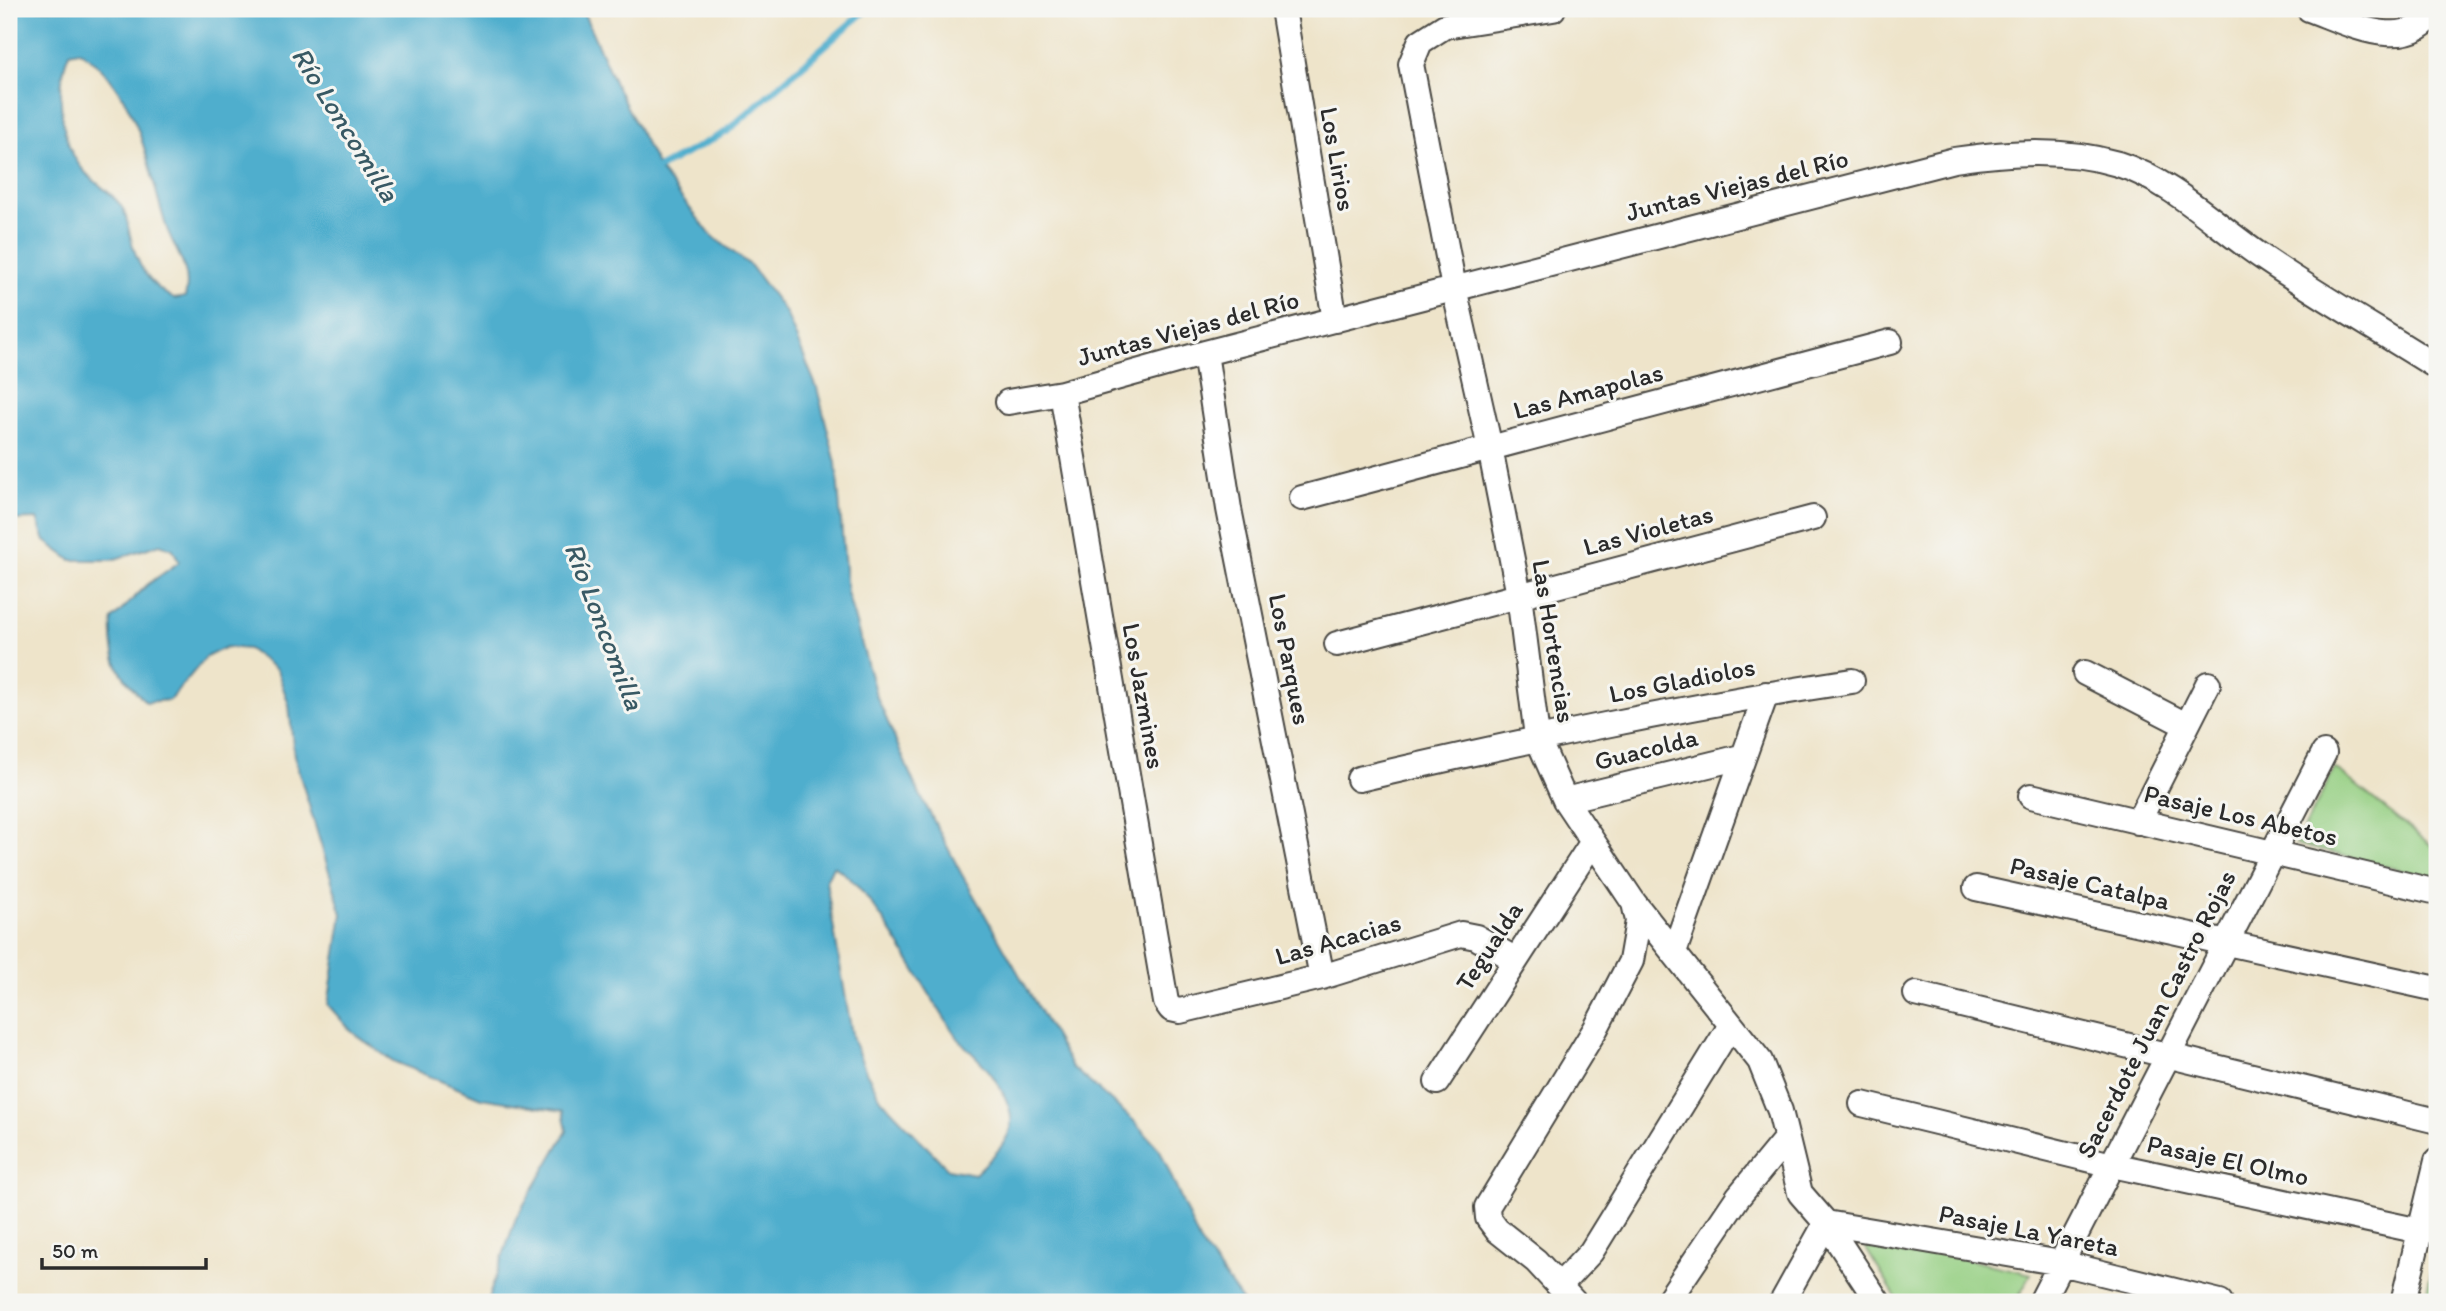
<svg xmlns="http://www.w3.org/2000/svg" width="2446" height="1311" viewBox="0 0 2446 1311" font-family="Itim,sans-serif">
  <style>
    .green { fill: #95cf82; stroke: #607d56; stroke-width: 2 }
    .water { fill: #4faecd; stroke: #3d6c7c; stroke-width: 2; fill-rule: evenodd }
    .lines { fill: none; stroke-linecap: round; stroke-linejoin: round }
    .stream { stroke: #4faecd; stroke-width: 7 }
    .minor-casing { stroke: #484743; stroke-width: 28 }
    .minor { stroke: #fff; stroke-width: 24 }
    .labels { text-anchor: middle; stroke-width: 6; stroke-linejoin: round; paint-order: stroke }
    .street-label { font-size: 26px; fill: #2b2b2b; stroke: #f6f6f2 }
    .water-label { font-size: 28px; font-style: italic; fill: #385964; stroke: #f6f6f2 }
  </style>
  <rect width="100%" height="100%" fill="#f6f6f2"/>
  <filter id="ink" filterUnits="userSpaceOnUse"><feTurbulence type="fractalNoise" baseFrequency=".0143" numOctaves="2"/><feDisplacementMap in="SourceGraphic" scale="14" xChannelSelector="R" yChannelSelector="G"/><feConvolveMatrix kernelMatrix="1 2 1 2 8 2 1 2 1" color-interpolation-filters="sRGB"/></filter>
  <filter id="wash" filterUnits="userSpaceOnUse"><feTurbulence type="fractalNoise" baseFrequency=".00686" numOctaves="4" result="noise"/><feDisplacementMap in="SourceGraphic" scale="28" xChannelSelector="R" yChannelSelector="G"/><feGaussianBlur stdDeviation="1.57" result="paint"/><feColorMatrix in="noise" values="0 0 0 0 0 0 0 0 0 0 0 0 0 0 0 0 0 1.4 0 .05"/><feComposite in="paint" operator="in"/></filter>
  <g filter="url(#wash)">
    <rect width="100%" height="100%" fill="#eee4ca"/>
    <path class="green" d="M 2335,768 L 2437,850 L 2437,879 L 2296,844 Z
      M 1857,1234 L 2031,1274 L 2016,1302 L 1899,1302 Z
      M 2437,1249 L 2437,1302 L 2424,1302 Z"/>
    <path class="water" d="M 9,9 L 582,9 L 615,84 L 659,169 L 711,235 L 751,266 L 786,313 L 817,388 L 836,463 L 847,592 L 876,695 L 914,783 L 961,873 L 1072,1067 L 1133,1120 L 1160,1150 L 1199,1241 L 1243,1302 L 487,1302 L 516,1218 L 567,1131 L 563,1111 L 481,1098 L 393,1061 L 352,1032 L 328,1005 L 342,914 L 294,756 L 289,705 L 277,670 L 248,649 L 226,647 L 206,657 L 170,700 L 146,702 C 118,674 110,660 112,620 L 147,585 L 179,562 L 173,549 L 160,544 L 112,560 L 71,560 L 45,541 L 37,519 L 9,520 ZM 79,51 C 140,90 146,163 166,226 C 174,250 193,270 185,297 L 174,299 C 147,284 137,265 130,235 C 128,227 127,217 123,209 C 114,193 96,185 84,171 C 59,143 55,86 69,53 ZM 833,866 C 875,888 926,996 958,1038 C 969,1052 985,1063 994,1078 C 1002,1090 1012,1108 1011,1122 C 1010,1143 989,1160 975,1174 L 948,1169 L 881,1099 L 866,1072 L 853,1040 L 836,942 L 826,881 Z"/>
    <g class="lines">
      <path class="stream" d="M 651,172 L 726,132 L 867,9"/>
    </g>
  </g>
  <g filter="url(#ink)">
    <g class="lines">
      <defs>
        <path id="minor" d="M 1283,9 L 1335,320
          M 1553,9 L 1445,26 L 1420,42 L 1411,64 L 1454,288 L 1490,448 L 1519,595 L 1537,737 L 1565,800 L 1634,903 L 1638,921 L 1631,961 L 1596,1028 L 1487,1207 L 1488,1218 L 1497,1230 L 1536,1261 L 1574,1302
          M 2309,9 C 2348,23 2408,56 2436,9
          M 1205,353 L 1229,509 L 1322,977
          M 1062,393 L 1166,1002 L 1171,1009 L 1180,1011 L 1322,977 L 1461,934 L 1476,937 L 1516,960
          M 1008,402 L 1062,393 L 1205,353 L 1954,160 C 2010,152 2063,148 2118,164 C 2173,181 2218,228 2265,259 C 2321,297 2380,331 2437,367
          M 1302,498 L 1890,342
          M 1337,644 L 1813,518
          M 2085,673 L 2186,725
          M 1359,779 C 1523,741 1686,706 1852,681
          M 2031,796 L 2437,892
          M 1565,800 L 1741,757
          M 2138,822 L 2208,684
          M 1976,888 L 2437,989
          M 1634,903 L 1760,1061 L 1780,1111 L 1800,1193 L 1826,1223 L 1878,1302
          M 1674,952 L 1766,694
          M 1916,994 L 2437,1121
          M 1437,1082 L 1592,843
          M 1862,1104 L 2112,1165 L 2420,1231
          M 1560,1285 L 1591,1252 L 1731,1025
          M 1667,1302 L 1738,1197 L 1785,1140
          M 1782,1302 L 1826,1223 L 2061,1263 L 2220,1302
          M 2041,1302 L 2324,753
          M 2403,1302 L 2437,1161"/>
      </defs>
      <use href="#minor" class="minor-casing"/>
      <use href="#minor" class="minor"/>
    </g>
  </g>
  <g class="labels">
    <g class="street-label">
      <text transform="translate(1338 159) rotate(80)" y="9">Los Lirios</text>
      <text transform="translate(1737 185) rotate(-14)" y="9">Juntas Viejas del Río</text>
      <text transform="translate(1188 328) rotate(-15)" y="9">Juntas Viejas del Río</text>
      <text transform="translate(1588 391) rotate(-15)" y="9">Las Amapolas</text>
      <text transform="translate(1648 530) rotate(-15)" y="9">Las Violetas</text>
      <text transform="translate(1554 641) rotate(81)" y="9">Las Hortencias</text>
      <text transform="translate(1290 659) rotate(79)" y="9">Los Parques</text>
      <text transform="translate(1682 680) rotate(-11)" y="9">Los Gladiolos</text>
      <text transform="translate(1144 696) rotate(80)" y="9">Los Jazmines</text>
      <text transform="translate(1646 749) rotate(-14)" y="9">Guacolda</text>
      <text transform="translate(2241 815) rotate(13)" y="9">Pasaje Los Abetos</text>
      <text transform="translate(2090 883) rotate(13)" y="9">Pasaje Catalpa</text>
      <text transform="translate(1338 939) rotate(-16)" y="9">Las Acacias</text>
      <text transform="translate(1489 946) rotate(-57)" y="9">Tegualda</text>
      <text transform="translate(2156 1014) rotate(-63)" y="9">Sacerdote Juan Castro Rojas</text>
      <text transform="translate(2228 1160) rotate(12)" y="9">Pasaje El Olmo</text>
      <text transform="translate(2029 1230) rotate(11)" y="9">Pasaje La Yareta</text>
    </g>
    <g class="water-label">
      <text transform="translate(346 124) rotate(58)" y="10">Río Loncomilla</text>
      <text transform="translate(605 626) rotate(69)" y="10">Río Loncomilla</text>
    </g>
  </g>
  <rect width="2446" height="1311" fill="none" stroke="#f6f6f2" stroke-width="35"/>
  <path d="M42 1258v10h164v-10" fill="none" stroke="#2b2b2b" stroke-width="3.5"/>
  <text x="52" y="1258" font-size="21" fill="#2b2b2b" stroke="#f6f6f2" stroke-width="5" paint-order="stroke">50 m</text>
</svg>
